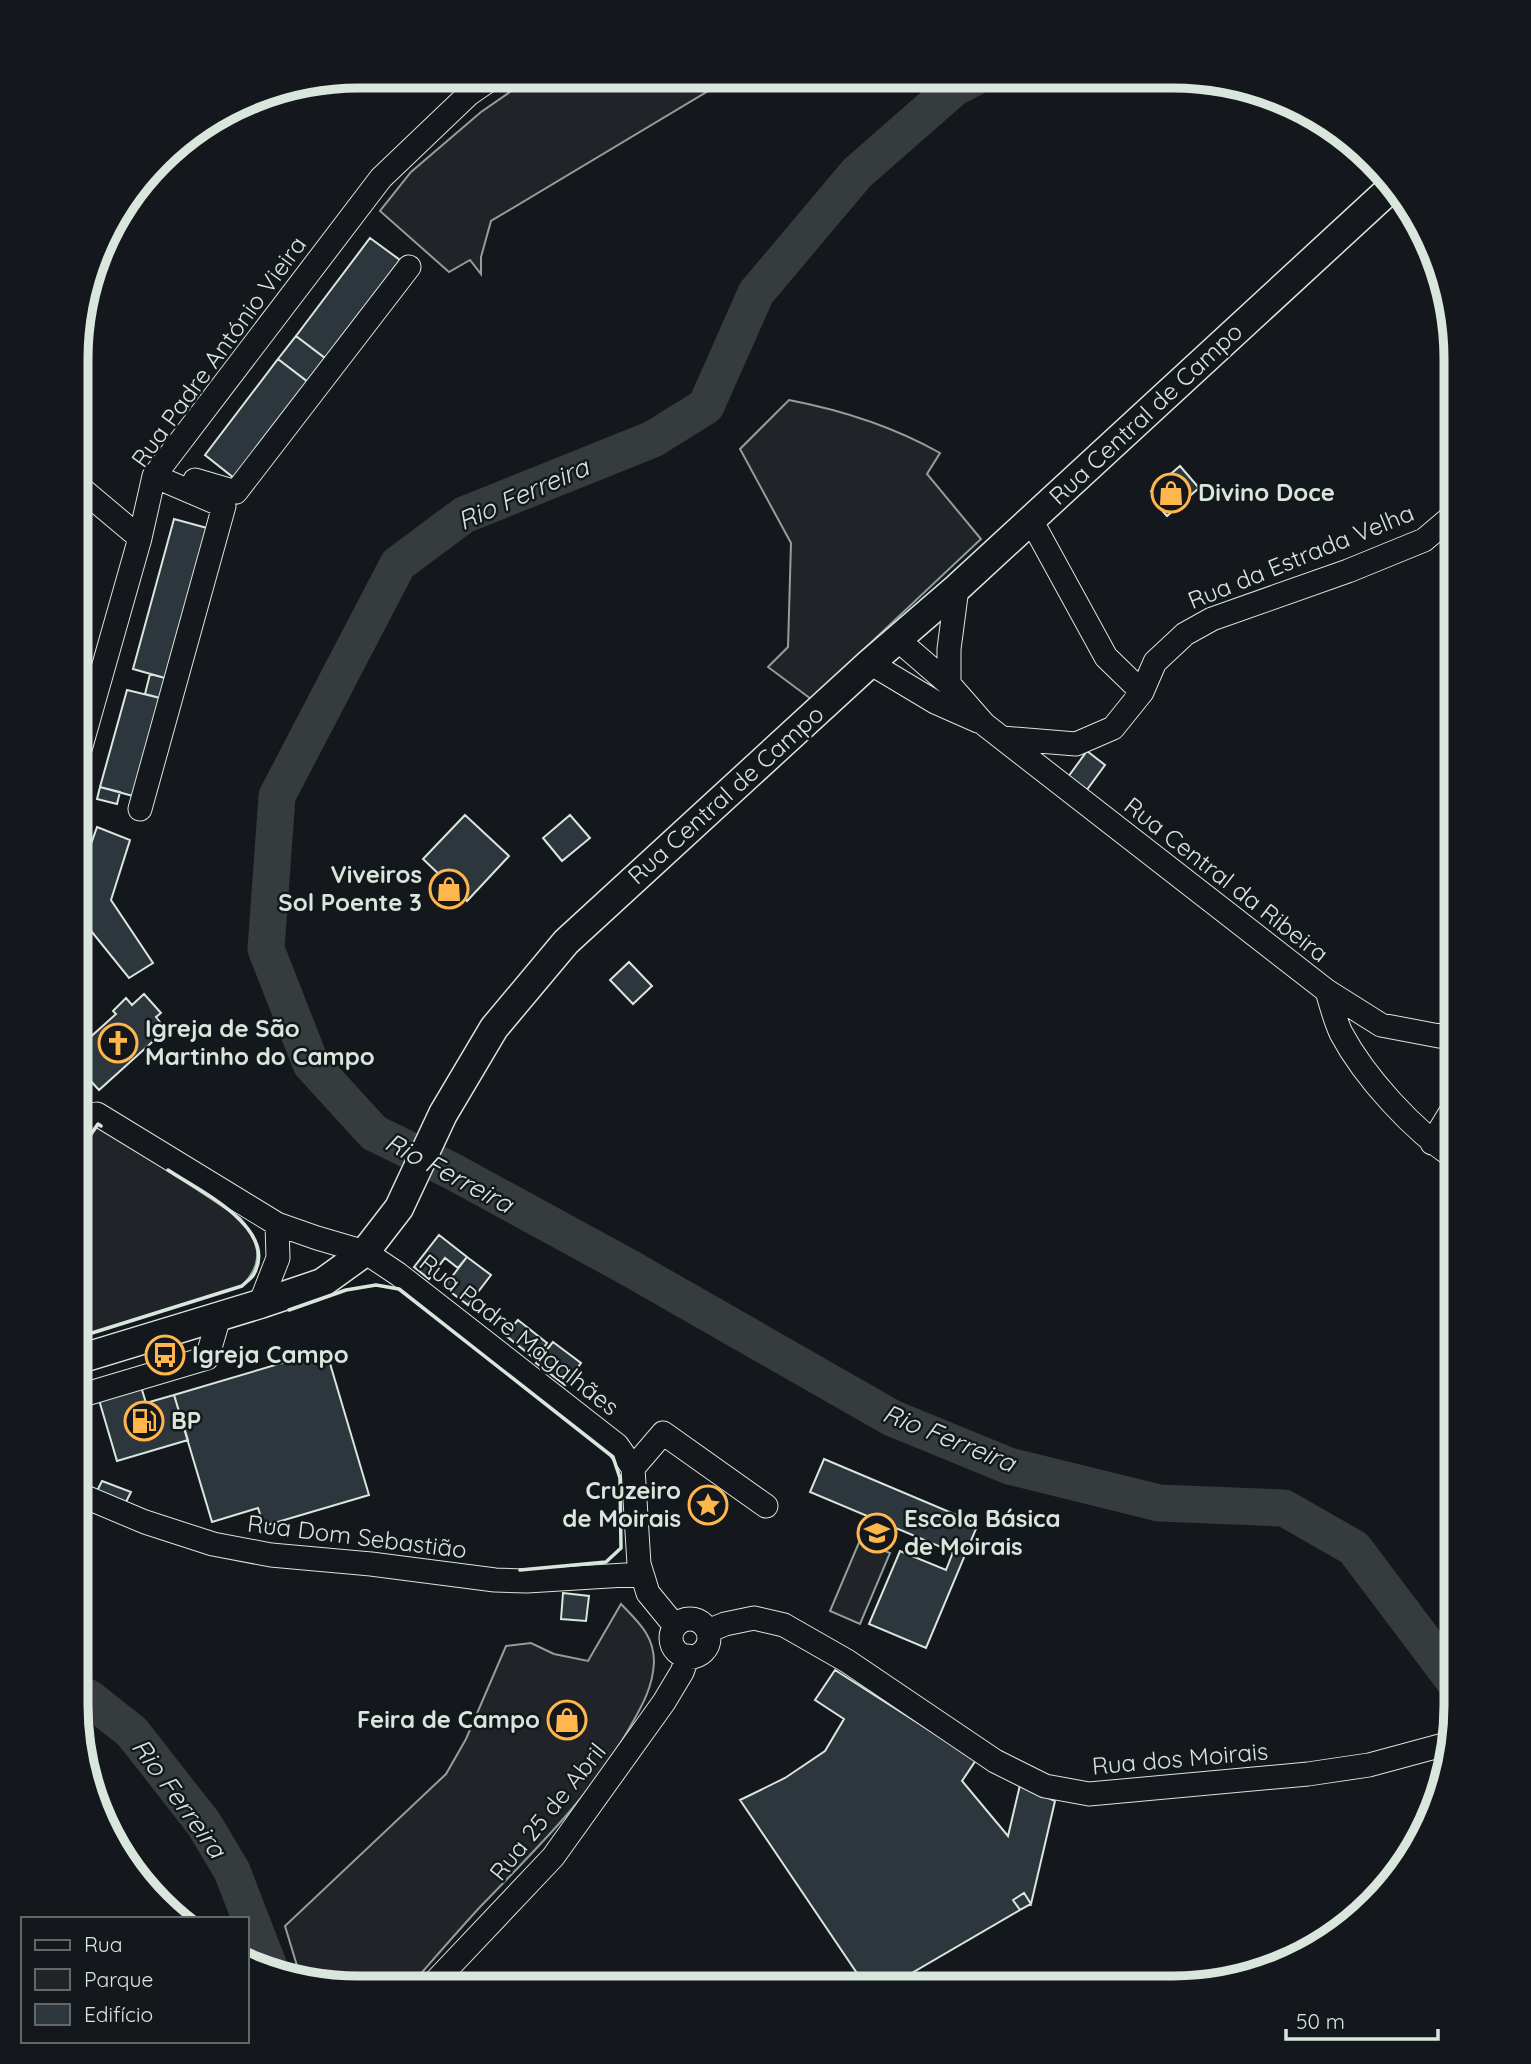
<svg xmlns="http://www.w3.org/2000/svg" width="1531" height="2064" viewBox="0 0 1531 2064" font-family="Quicksand,sans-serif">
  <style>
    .green { fill: #202428; stroke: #939e99; stroke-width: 2 }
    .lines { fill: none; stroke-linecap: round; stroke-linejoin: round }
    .river { stroke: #363b3e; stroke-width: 37 }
    .building { fill: #2c363c; stroke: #d8e6dc; stroke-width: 2 }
    .minor-casing { stroke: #d8e6dc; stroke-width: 25 }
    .major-casing { stroke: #d8e6dc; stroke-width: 31 }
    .minor { stroke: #14181c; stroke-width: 23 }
    .major { stroke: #14181c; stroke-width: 28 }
    .wall { stroke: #d8e6dc; stroke-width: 3.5 }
    .labels { text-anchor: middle; stroke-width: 5; stroke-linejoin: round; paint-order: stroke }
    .street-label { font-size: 24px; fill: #d8e6dc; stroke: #14181c }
    .poi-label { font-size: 24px; font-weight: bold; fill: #d8e6dc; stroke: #14181c; text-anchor: start }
    .water-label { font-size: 26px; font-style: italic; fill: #d8e6dc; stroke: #14181c }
    .rim { fill: none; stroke: #d8e6dc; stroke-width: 9 }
  </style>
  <rect width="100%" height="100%" fill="#14181c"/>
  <path class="green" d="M 533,76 L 773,76 L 775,78 L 710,90 L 491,221 L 481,257 L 481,274 L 470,260 L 449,272 L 380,211 L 411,172 L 481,112 Z
    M 789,400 C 841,410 894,427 940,453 L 927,474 L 981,539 L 811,699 L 768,667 L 788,647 L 791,543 L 740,449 Z
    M 98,1124 L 240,1218 C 260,1242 265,1262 242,1286 L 76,1338 L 76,1156 Z
    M 860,1540 L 890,1553 L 860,1624 L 830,1611 Z
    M 621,1604 C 638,1622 654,1635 654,1662 C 653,1687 642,1706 630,1727 C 591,1796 535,1850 480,1907 C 456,1933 433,1960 409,1987 L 322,1986 L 301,1979 L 285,1926 L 446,1774 L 466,1739 L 506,1646 L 531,1643 L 554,1654 L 588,1661 Z"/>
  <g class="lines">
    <path class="river" d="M 975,77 L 954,88 L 857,173 L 756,293 L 706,406 L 653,439 L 464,515 L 398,564 L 277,796 L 266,949 L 311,1064 L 374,1133 L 450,1170 L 626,1266 L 892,1418 L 1009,1466 L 1159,1503 L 1284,1508 L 1354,1548 L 1455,1682
      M 75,1691 L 89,1698 L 132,1732 L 204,1824 L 232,1871 L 269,1967"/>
  </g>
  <path class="building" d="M 370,238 L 400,260 L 325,358 L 296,336 Z
    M 296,336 L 325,358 L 308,382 L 278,359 Z
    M 278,359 L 308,382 L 234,478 L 205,455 Z
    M 1180,466 L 1199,488 L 1167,516 L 1158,506 L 1161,503 L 1151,491 Z
    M 174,519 L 207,528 L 165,678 L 133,669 Z
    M 150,674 L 165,678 L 160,698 L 145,694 Z
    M 127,690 L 160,698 L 133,796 L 100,787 Z
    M 1087,751 L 1105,765 L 1086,791 L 1068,777 Z
    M 100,787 L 120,792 L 117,804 L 97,799 Z
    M 465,815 L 509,856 L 467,901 L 423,859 Z
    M 570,815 L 590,838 L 562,861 L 543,838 Z
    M 97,827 L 130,840 L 111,900 L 153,963 L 129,978 L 79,916 L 77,910 L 77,884 Z
    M 1453,915 L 1455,916 L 1455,961 L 1444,958 Z
    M 629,962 L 652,986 L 633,1004 L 610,980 Z
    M 144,994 L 161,1013 L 156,1017 L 160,1022 L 153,1028 L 160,1035 L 99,1090 L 76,1065 L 76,1050 L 116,1014 L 113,1011 L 126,998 L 132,1005 Z
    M 439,1235 L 467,1257 L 458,1268 L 445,1258 L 429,1279 L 414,1267 Z
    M 467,1257 L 491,1275 L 468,1305 L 444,1287 Z
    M 518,1320 L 547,1343 L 535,1359 L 505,1335 Z
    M 553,1342 L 581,1363 L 565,1385 L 536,1363 Z
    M 326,1350 L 369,1495 L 264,1526 L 258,1508 L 212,1522 L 174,1395 Z
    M 136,1370 L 146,1403 L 174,1395 L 188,1440 L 117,1461 L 94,1383 Z
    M 824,1459 L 978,1524 L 926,1648 L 869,1624 L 900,1551 L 946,1570 L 953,1552 L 810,1492 Z
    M 102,1481 L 131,1492 L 124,1506 L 95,1495 Z
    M 563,1593 L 589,1596 L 586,1621 L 561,1619 Z
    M 835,1670 L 976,1760 L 962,1781 L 1008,1836 L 1020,1785 L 1055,1801 L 1031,1904 L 1024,1893 L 1013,1900 L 1020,1910 L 886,1988 L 867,1988 L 740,1800 L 785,1778 L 825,1751 L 844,1719 L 815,1700 Z
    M 1024,1893 L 1031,1904 L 1020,1910 L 1013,1900 Z"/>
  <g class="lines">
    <defs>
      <path id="minor" d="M 195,480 L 236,492 L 409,267
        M 77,485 L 140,538
        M 1031,520 L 1106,657 L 1142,692
        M 897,639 L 949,684 L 984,724 L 1327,991 L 1381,1025 L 1439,1036 L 1455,1033
        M 870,663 L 935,702 L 978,721
        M 949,684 L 949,649 L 957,588
        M 1002,738 L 1076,744 L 1113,728 L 1142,692 L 1155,662 L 1185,634 L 1212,619 L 1348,571 L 1424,540 L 1456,513
        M 77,760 L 140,538 L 154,476 L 381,178 L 469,94 L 495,76
        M 140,809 L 224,506 L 154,476
        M 1327,991 C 1331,1005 1335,1020 1341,1033 C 1365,1078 1413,1130 1455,1158
        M 76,1122 L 83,1116 L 97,1114 L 277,1224 L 317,1238 L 365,1252 L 398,1274 L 617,1445 L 633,1468
        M 1432,1143 L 1455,1105
        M 260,1304 L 278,1258 L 277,1224
        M 76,1397 L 207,1358 L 219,1317
        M 76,1493 L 145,1522 L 213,1544 L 271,1555 L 371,1564 L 495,1580 L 527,1581 L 642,1574
        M671 1638a19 19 0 1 1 38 0a19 19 0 1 1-38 0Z
        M 675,1626 L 648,1593 L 639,1564 L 633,1468 L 663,1433 L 766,1506
        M 708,1631 L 725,1624 L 754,1618 L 784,1625 L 847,1661 L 995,1761 L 1045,1786 L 1089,1794 L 1308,1774 L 1369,1765 L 1443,1745 L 1451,1745
        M 430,1987 L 553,1857 L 664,1702 L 682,1672 L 688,1656"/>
      <path id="major" d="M 76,1360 L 260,1304 L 322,1283 L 365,1252 L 399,1208 L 443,1114 L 494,1028 L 566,942 L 870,663 L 957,588 L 1390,189"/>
    </defs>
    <use href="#minor" class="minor-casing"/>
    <use href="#major" class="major-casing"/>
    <use href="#minor" class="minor"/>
    <use href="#major" class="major"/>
    <path class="wall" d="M 76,1156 L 98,1124 L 101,1126
      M 289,1310 L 346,1290 L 376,1285 L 399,1289 L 613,1457 L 620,1478 L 621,1548 L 606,1562 L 520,1570
      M 76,1338 L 242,1286 C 246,1282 252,1278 254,1274 C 279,1228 198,1190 168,1170"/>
  </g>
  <defs>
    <symbol id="shop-ring" viewBox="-11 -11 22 22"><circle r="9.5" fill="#14181c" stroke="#ffb74d" stroke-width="1.5"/><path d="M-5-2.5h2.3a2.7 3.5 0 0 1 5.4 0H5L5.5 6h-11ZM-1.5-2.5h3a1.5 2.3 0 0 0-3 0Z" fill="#ffb74d"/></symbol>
    <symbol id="church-ring" viewBox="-11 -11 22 22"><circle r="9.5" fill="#14181c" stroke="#ffb74d" stroke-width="1.5"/><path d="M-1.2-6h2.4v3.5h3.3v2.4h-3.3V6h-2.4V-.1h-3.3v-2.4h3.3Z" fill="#ffb74d"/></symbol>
    <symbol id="bus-ring" viewBox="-11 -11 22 22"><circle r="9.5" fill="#14181c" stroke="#ffb74d" stroke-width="1.5"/><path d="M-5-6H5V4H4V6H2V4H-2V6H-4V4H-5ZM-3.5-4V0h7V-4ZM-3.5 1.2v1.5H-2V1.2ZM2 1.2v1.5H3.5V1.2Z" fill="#ffb74d"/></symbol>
    <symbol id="fuel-ring" viewBox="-11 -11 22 22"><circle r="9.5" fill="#14181c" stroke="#ffb74d" stroke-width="1.5"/><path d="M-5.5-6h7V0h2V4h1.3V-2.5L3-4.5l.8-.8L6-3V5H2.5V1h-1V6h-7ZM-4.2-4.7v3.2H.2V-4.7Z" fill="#ffb74d"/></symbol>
    <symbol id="sight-ring" viewBox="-11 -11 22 22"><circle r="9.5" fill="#14181c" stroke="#ffb74d" stroke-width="1.5"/><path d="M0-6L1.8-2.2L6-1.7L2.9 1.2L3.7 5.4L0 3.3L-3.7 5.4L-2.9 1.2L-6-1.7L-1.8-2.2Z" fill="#ffb74d"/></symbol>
    <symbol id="school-ring" viewBox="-11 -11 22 22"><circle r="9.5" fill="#14181c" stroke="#ffb74d" stroke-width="1.5"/><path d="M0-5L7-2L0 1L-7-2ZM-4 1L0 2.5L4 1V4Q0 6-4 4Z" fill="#ffb74d"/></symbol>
  </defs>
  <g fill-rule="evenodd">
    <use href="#shop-ring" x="1149" y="471" width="44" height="44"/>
    <use href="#shop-ring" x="427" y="867" width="44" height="44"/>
    <use href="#church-ring" x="96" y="1021" width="44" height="44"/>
    <use href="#bus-ring" x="143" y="1333" width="44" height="44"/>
    <use href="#fuel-ring" x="122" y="1399" width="44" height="44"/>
    <use href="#sight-ring" x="686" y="1483" width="44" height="44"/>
    <use href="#school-ring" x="855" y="1511" width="44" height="44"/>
    <use href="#shop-ring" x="545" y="1698" width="44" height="44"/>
  </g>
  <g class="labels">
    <g class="street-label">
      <text transform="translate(219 352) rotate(-54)" y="8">Rua Padre António Vieira</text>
      <text transform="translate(1146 414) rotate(-43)" y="8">Rua Central de Campo</text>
      <text transform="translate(1301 557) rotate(-22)" y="8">Rua da Estrada Velha</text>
      <text transform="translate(726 795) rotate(-42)" y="8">Rua Central de Campo</text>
      <text transform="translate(1226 880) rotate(38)" y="8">Rua Central da Ribeira</text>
      <text transform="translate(519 1335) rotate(38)" y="8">Rua Padre Magalhães</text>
      <text transform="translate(357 1537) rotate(7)" y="8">Rua Dom Sebastião</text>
      <text transform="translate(1180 1759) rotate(-5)" y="8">Rua dos Moirais</text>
      <text transform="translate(548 1812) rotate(-51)" y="8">Rua 25 de Abril</text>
    </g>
    <g class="poi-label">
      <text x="1198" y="501">Divino Doce</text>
      <text x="422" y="883" text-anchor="end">Viveiros<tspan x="422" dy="28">Sol Poente 3</tspan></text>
      <text x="145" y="1037">Igreja de São<tspan x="145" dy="28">Martinho do Campo</tspan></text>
      <text x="192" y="1363">Igreja Campo</text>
      <text x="171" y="1429">BP</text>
      <text x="681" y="1499" text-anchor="end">Cruzeiro<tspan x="681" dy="28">de Moirais</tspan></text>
      <text x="904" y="1527">Escola Básica<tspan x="904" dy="28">de Moirais</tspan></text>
      <text x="540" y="1728" text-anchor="end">Feira de Campo</text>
    </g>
    <g class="water-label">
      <text transform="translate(523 494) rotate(-24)" y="9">Rio Ferreira</text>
      <text transform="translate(449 1173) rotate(28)" y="9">Rio Ferreira</text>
      <text transform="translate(949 1438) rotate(22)" y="9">Rio Ferreira</text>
      <text transform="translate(179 1798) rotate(54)" y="9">Rio Ferreira</text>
    </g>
  </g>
  <path d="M0 0H1531V2064H0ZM359 88H1173A271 271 0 0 1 1444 359V1705A271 271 0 0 1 1173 1976H359A271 271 0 0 1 88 1705V359A271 271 0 0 1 359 88Z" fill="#14181c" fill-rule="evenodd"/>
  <path class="rim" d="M359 88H1173A271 271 0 0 1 1444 359V1705A271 271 0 0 1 1173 1976H359A271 271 0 0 1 88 1705V359A271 271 0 0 1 359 88Z"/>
  <rect x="21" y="1917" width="228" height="126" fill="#14181c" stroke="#626a69" stroke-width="2"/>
  <rect x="35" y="1940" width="35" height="10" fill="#14181c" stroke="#626a69" stroke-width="2"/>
  <text x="84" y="1952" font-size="21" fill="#d8e6dc">Rua</text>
  <rect x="35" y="1969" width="35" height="21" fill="#202428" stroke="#626a69" stroke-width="2"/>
  <text x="84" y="1987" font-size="21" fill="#d8e6dc">Parque</text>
  <rect x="35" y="2004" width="35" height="21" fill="#2c363c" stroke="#626a69" stroke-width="2"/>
  <text x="84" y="2022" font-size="21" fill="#d8e6dc">Edifício</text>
  <path d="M1286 2029v10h152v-10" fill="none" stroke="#d8e6dc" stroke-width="3.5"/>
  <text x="1296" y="2029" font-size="21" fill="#d8e6dc" stroke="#14181c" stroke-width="5" paint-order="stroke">50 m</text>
</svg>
